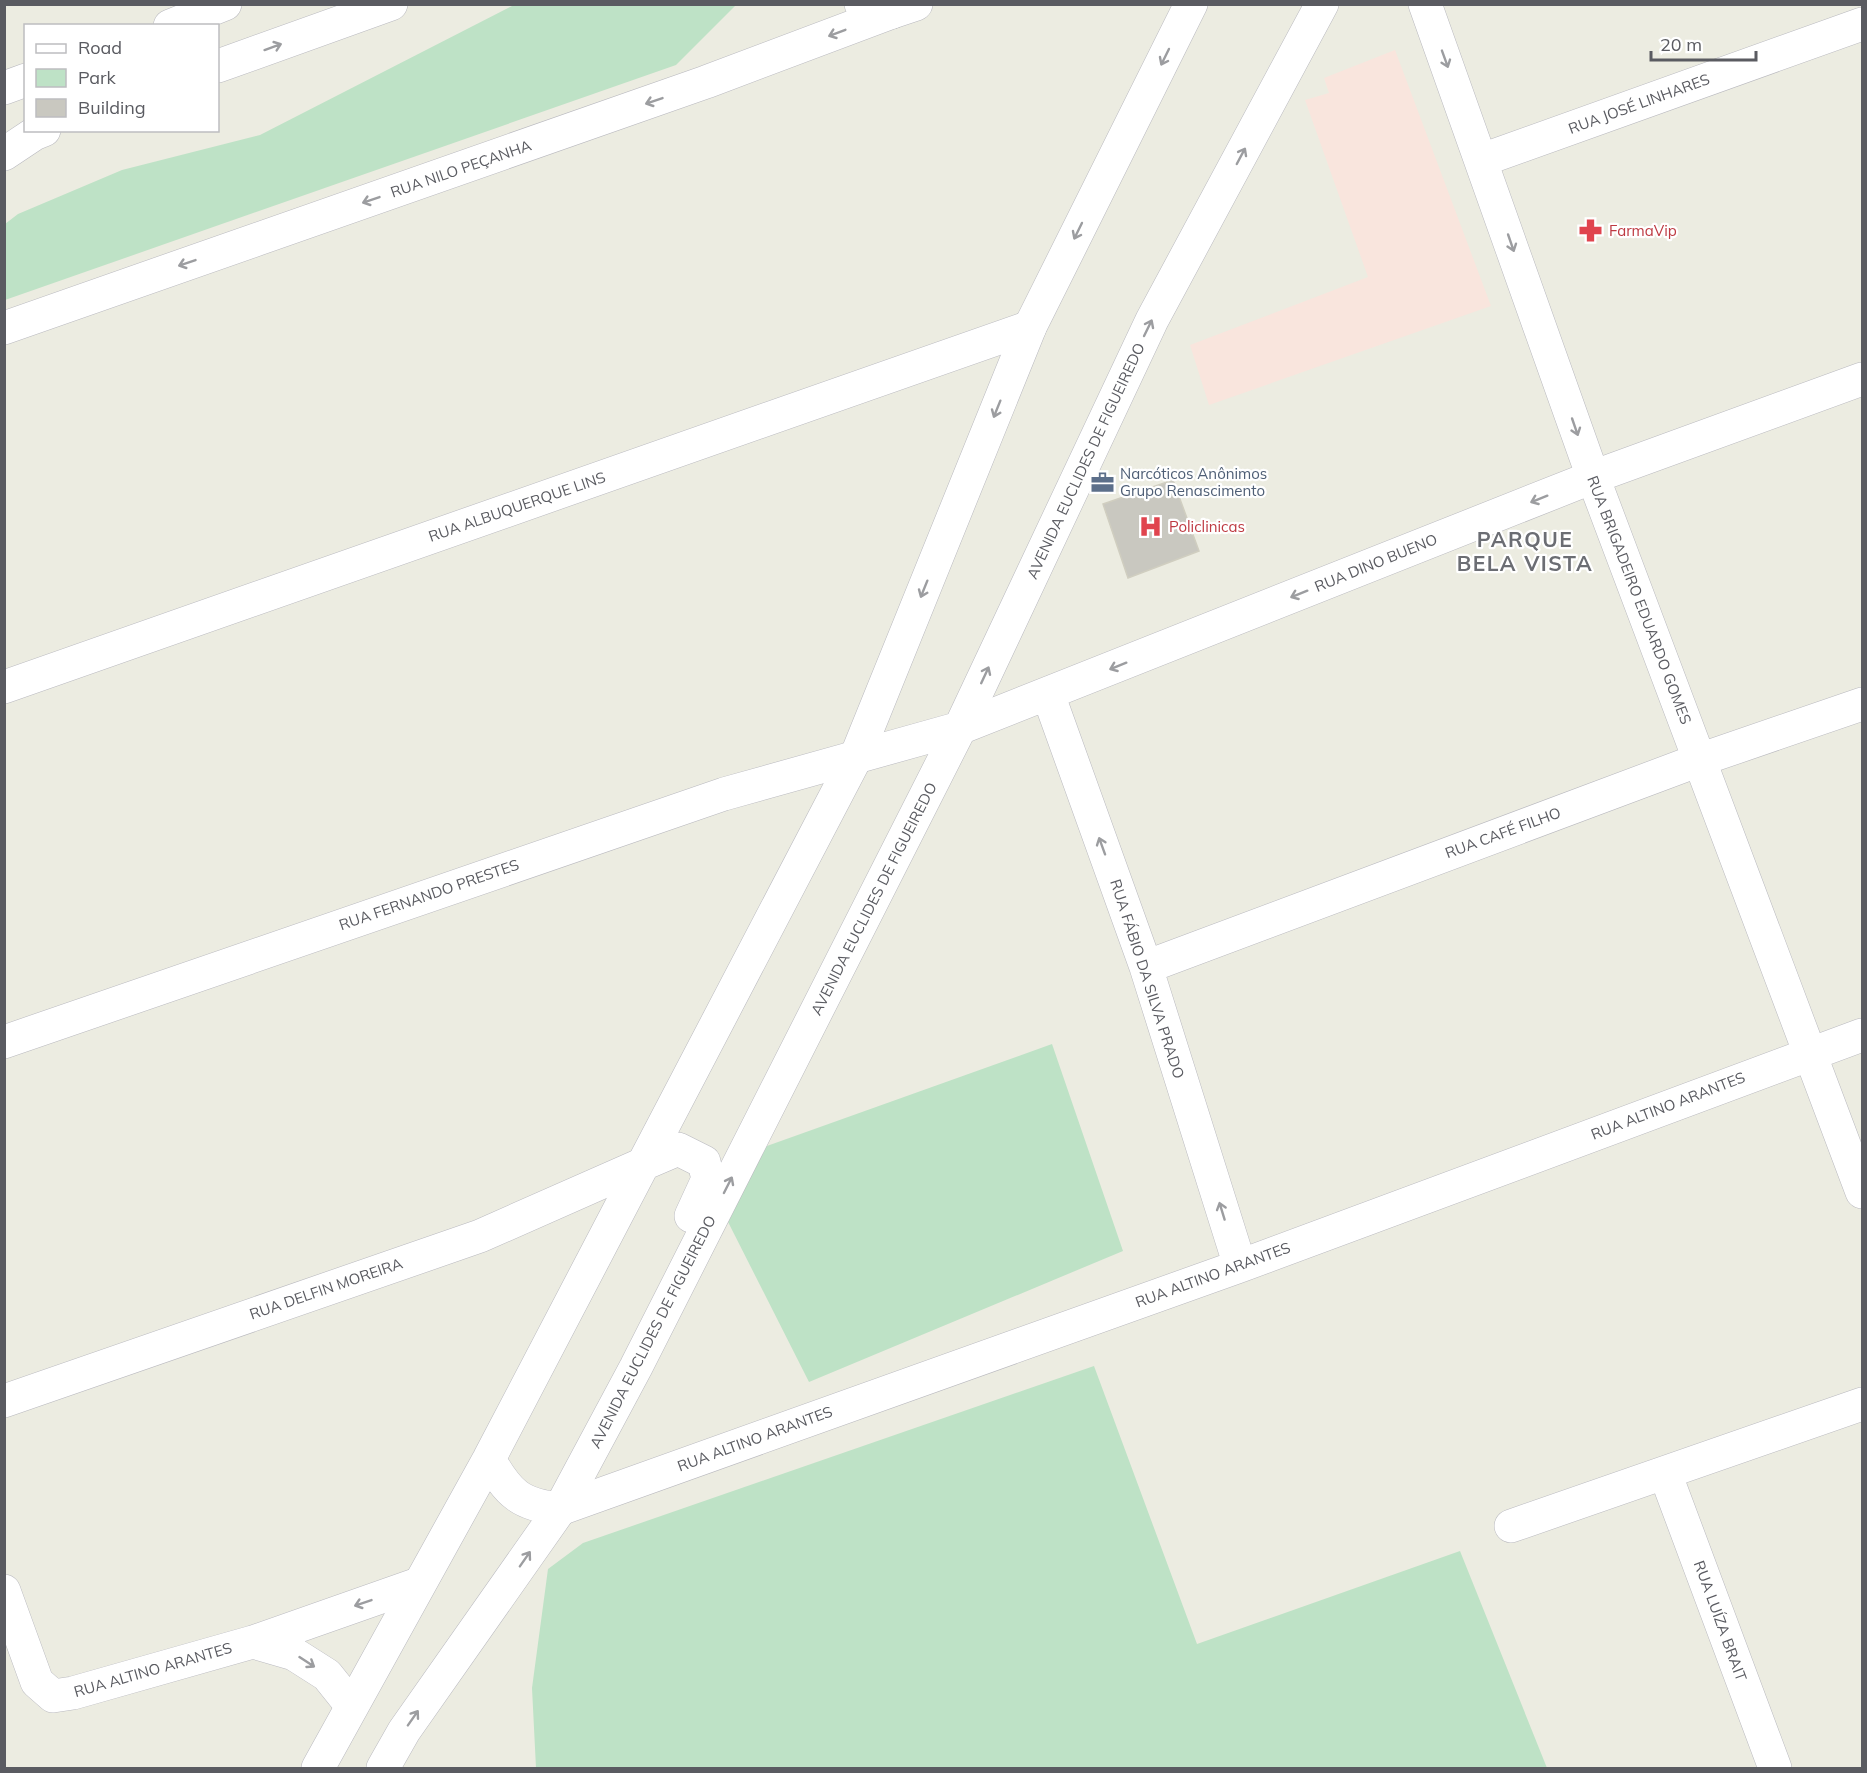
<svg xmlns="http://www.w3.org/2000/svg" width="1867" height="1773" viewBox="0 0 1867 1773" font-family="Mulish,sans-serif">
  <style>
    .medical { fill: #f9e5dd }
    .green { fill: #bee2c6 }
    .building { fill: #c9c8c0; stroke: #d0cec0; stroke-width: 1.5 }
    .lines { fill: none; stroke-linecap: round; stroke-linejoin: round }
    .minor-casing { stroke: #b9b9bf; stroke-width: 34 }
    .tertiary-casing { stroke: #b9b9bf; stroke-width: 34 }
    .minor { stroke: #fff; stroke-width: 33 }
    .tertiary { stroke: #fff; stroke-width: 33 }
    .oneway { stroke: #9c9da0 }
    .labels { text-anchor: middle; stroke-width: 4.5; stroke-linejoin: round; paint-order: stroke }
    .street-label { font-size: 15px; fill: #5a5b61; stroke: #fff }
    .health-label { font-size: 15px; fill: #be3a42; stroke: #fff; text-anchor: start }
    .service-label { font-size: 15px; fill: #4e5e75; stroke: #fff; text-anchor: start }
    .district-label { font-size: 21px; font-weight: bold; letter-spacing: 1.5px; fill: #6b6d73; stroke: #fff }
  </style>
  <rect width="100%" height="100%" fill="#ecece1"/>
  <path class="medical" d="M 1395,50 L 1491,306 L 1209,405 L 1190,345 L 1368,277 L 1305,100 L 1329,93 L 1324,78 Z"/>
  <path class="green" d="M 514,5 L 736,5 L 676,65 L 5,300 L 5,224 L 18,214 L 122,170 L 260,135 Z
    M 1052,1044 L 1123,1251 L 809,1382 L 724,1214 L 753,1151 Z
    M 1094,1366 L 1197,1644 L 1460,1551 L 1547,1768 L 536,1768 L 532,1688 L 548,1569 L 583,1543 Z"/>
  <path class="building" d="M 1173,480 L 1199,551 L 1128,578 L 1103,504 Z"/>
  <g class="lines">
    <defs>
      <path id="minor" d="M 1425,4 L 1593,477 L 1862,1192
        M 1482,160 L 1862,24
        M 4,328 L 706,82 L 892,12
        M 4,687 L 1030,327
        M 1048,694 L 1146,967 L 1240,1266
        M 1146,967 L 1699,760 L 1862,704
        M 4,1042 L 724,794 L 960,728 L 1593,477 L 1862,379
        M 4,1401 L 480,1236 L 643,1164
        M 1665,1473 L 1775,1768
        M 560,1509 L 1240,1266 L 1862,1035
        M 1511,1526 L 1862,1404
        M 4,1591 L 37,1682 L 53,1696 L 73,1693 L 253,1642 L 418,1584
        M 253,1642 L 294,1654 L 327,1675 L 351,1705"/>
      <path id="tertiary" d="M 861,4 L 892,12 L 916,4
        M 170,26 L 225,4
        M 218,66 L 391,4
        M 4,88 L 26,80
        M 4,154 L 34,134 L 44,130
        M 643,1164 L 678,1149 L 704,1162 L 708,1179 L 691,1216
        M 489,1459 C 508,1493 520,1505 560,1509
        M 318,1768 L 489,1459 L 856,757 L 1030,327 L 1191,4
        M 383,1768 L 404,1731 L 560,1509 L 636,1367 L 960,728 L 1152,320 L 1322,4"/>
    </defs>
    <use href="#minor" class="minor-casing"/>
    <use href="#tertiary" class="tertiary-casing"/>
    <use href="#minor" class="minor"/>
    <use href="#tertiary" class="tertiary"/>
  </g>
  <defs><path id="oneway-shaft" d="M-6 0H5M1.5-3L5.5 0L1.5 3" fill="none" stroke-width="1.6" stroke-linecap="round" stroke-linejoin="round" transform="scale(1.5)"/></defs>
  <g class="oneway">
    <use href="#oneway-shaft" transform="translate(837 33) rotate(159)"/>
    <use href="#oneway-shaft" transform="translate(273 47) rotate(-20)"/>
    <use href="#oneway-shaft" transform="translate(1165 57) rotate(116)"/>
    <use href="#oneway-shaft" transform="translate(1445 59) rotate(70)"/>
    <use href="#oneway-shaft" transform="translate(654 101) rotate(161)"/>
    <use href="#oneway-shaft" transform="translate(1241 156) rotate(-62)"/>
    <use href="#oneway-shaft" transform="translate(371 200) rotate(161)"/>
    <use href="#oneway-shaft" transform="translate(1078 231) rotate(116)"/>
    <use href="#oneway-shaft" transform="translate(1511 243) rotate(71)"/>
    <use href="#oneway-shaft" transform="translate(187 263) rotate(161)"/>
    <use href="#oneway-shaft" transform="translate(1148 328) rotate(-64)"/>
    <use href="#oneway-shaft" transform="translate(997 409) rotate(112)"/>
    <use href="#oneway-shaft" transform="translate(1575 427) rotate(71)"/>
    <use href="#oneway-shaft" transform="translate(1539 499) rotate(158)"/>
    <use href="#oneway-shaft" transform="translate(924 589) rotate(112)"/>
    <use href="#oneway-shaft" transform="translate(1299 594) rotate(158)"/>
    <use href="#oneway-shaft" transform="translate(1118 666) rotate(158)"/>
    <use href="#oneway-shaft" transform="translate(985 675) rotate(-65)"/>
    <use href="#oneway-shaft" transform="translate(1102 846) rotate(-110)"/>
    <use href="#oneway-shaft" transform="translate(728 1185) rotate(-63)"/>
    <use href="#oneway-shaft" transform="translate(1222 1211) rotate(-107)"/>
    <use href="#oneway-shaft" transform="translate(525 1559) rotate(-55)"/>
    <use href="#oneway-shaft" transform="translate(363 1603) rotate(161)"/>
    <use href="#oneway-shaft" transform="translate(307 1662) rotate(33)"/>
    <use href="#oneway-shaft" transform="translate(413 1718) rotate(-55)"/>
  </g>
  <defs>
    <symbol id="pharmacy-bare" viewBox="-9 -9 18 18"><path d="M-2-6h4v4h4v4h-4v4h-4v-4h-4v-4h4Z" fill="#e0444e" stroke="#fff" stroke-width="2.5" paint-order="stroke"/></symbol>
    <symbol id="office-bare" viewBox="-9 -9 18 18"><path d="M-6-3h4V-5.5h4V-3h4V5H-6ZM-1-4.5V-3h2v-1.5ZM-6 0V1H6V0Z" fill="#5c6f8a" stroke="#fff" stroke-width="2.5" paint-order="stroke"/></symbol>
    <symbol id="hospital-bare" viewBox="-9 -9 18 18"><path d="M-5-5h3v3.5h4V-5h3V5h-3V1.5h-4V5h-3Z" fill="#e0444e" stroke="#fff" stroke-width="2.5" paint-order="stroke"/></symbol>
  </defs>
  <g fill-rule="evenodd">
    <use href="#pharmacy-bare" x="1574" y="214" width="33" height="33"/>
    <use href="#office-bare" x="1086" y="466" width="33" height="33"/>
    <use href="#hospital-bare" x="1134" y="510" width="33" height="33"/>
  </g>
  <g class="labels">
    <g class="street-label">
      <text transform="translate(1639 104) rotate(-20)" y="5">RUA JOSÉ LINHARES</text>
      <text transform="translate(461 169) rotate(-19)" y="5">RUA NILO PEÇANHA</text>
      <text transform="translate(1086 461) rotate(-65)" y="5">AVENIDA EUCLIDES DE FIGUEIREDO</text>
      <text transform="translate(517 507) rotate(-19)" y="5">RUA ALBUQUERQUE LINS</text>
      <text transform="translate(1376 563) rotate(-22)" y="5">RUA DINO BUENO</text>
      <text transform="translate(1639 600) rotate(69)" y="5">RUA BRIGADEIRO EDUARDO GOMES</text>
      <text transform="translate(1503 833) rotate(-20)" y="5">RUA CAFÉ FILHO</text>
      <text transform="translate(429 895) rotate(-19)" y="5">RUA FERNANDO PRESTES</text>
      <text transform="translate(874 899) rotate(-63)" y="5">AVENIDA EUCLIDES DE FIGUEIREDO</text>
      <text transform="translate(1147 979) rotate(72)" y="5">RUA FÁBIO DA SILVA PRADO</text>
      <text transform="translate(1668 1106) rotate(-21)" y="5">RUA ALTINO ARANTES</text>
      <text transform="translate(1213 1275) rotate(-20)" y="5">RUA ALTINO ARANTES</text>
      <text transform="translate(326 1289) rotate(-19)" y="5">RUA DELFIN MOREIRA</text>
      <text transform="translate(653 1332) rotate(-63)" y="5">AVENIDA EUCLIDES DE FIGUEIREDO</text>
      <text transform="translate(755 1439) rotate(-20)" y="5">RUA ALTINO ARANTES</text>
      <text transform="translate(1720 1621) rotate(70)" y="5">RUA LUÍZA BRAIT</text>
      <text transform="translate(153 1670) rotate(-16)" y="5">RUA ALTINO ARANTES</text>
    </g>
    <g class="health-label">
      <text x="1609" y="236">FarmaVip</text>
      <text x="1169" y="532">Policlinicas</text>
    </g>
    <g class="service-label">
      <text x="1120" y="479">Narcóticos Anônimos<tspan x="1120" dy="17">Grupo Renascimento</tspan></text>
    </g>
    <g class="district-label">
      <text x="1525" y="547">PARQUE<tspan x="1525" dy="24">BELA VISTA</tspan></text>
    </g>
  </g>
  <rect width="1867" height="1773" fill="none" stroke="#5a5b61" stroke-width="12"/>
  <rect x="24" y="24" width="195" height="108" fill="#ffffff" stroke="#bdbdc0" stroke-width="1.5"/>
  <rect x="36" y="44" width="30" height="9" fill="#ffffff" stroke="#bdbdc0" stroke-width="1.5"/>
  <text x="78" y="54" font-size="18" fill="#5a5b61">Road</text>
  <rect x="36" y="69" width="30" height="18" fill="#bee2c6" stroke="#bdbdc0" stroke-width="1.5"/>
  <text x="78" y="84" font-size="18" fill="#5a5b61">Park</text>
  <rect x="36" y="99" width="30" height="18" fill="#c9c8c0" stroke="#bdbdc0" stroke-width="1.5"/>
  <text x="78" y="114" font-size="18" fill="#5a5b61">Building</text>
  <path d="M1651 51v9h105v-9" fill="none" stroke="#5a5b61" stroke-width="3"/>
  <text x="1660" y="51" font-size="18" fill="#5a5b61" stroke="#ffffff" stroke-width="4.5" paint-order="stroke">20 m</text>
</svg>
